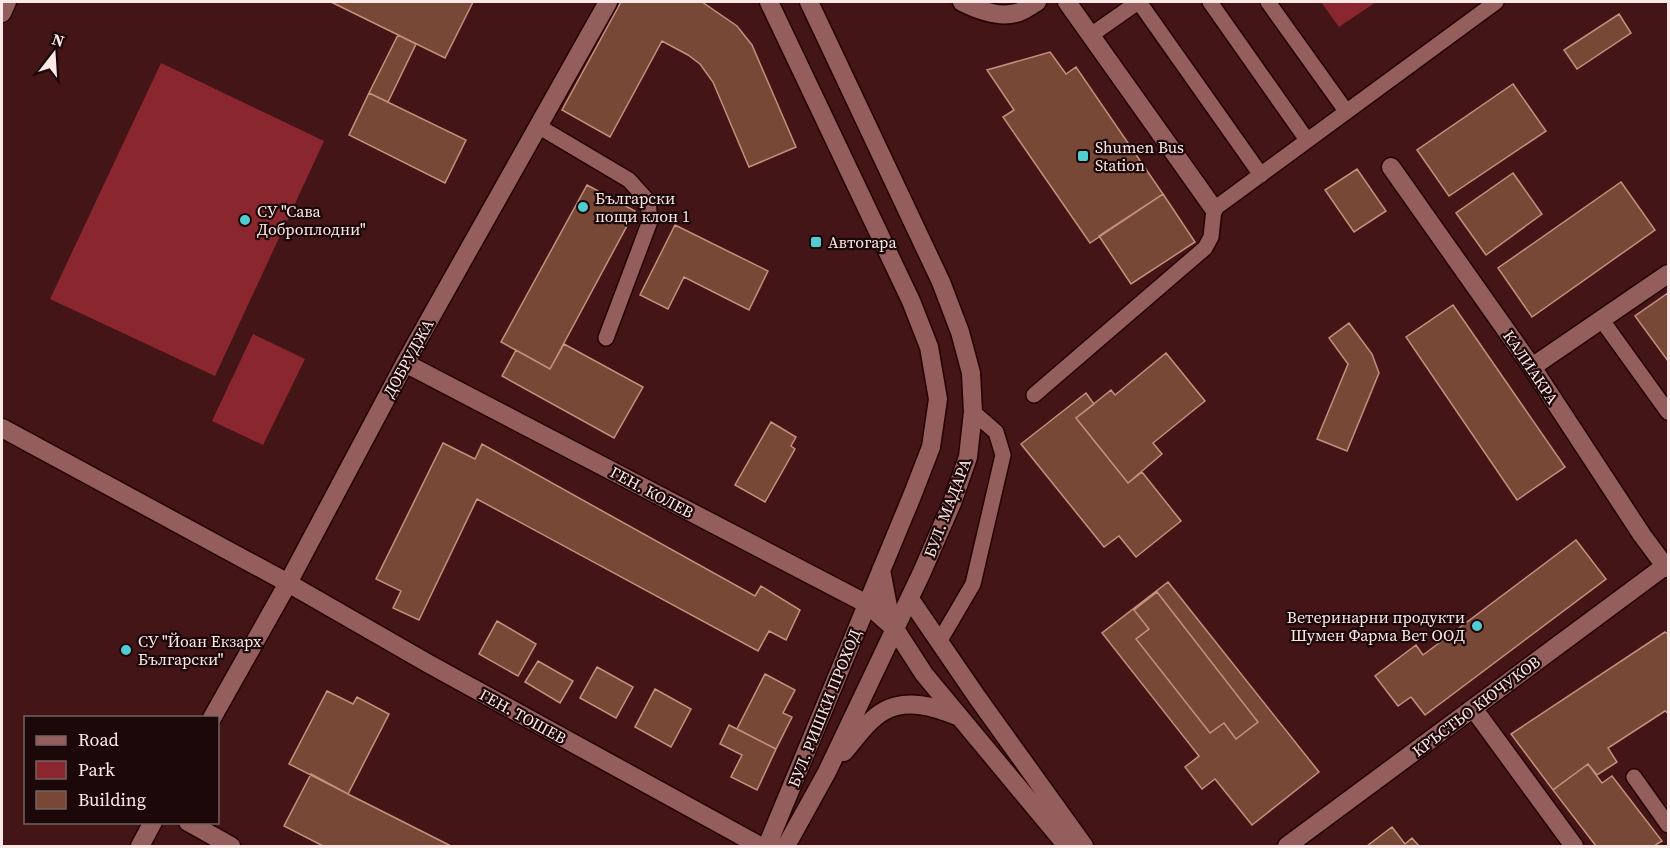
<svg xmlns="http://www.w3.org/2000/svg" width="1670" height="848" viewBox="0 0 1670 848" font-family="'Source Serif 4',serif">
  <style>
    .green { fill: #8a262e }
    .building { fill: #784836; stroke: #c6907c; stroke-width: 1.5 }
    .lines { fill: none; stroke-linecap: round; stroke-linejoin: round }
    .lane-casing { stroke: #270003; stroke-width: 18 }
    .street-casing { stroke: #270003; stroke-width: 21 }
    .secondary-casing { stroke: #270003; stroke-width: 21 }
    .lane { stroke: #945e5d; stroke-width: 15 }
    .street { stroke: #945e5d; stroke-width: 18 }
    .secondary { stroke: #945e5d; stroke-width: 18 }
    .poi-dot { fill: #51ccd3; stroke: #1d0809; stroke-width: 2 }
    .labels { text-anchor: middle; stroke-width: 4.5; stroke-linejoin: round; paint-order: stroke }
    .poi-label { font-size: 16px; fill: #fce8e7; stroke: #1d0809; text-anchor: start }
    .street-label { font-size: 16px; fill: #fce8e7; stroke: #1d0809 }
  </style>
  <rect width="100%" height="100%" fill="#431517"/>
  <path class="green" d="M 1321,2 L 1376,2 L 1339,27 Z
    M 161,63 L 324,141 L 215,376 L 50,299 Z
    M 253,334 L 305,359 L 263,445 L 212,421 Z"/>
  <path class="building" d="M 331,2 L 473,2 L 445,58 Z
    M 621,2 L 702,2 L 737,26 L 752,45 L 796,147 L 749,167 L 713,82 L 700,64 L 688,55 L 662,41 L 610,137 L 562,110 Z
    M 1619,14 L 1631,33 L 1577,69 L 1564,50 Z
    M 398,35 L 416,44 L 388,102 L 369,93 Z
    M 1050,52 L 1066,74 L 1076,67 L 1163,194 L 1090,243 L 1003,117 L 1014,110 L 987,70 Z
    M 1513,84 L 1546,131 L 1449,196 L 1417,150 Z
    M 369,93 L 466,140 L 445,183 L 349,135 Z
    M 1357,169 L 1386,211 L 1354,232 L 1325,190 Z
    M 1513,173 L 1542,214 L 1486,255 L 1456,213 Z
    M 1621,182 L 1655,230 L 1532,317 L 1498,268 Z
    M 587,185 L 635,211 L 550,369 L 501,342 Z
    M 1163,194 L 1195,242 L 1131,284 L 1099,236 Z
    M 675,225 L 768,271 L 749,310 L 684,277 L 668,309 L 640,295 Z
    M 1668,293 L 1668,361 L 1635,316 Z
    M 1453,305 L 1565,467 L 1517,500 L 1406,337 Z
    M 1349,323 L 1372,354 L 1379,373 L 1347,451 L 1317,439 L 1348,364 L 1329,338 Z
    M 564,344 L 643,387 L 614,438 L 502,376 L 516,350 L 550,369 Z
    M 1166,353 L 1205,401 L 1153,443 L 1162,454 L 1128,483 L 1076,418 L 1111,390 L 1115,395 Z
    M 1086,393 L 1094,404 L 1076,418 L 1128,483 L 1142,472 L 1181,521 L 1136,557 L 1119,536 L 1104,547 L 1021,444 Z
    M 771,422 L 796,437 L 791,446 L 795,449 L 765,502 L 735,485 Z
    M 443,443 L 475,459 L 482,444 L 755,596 L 761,586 L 800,610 L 786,640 L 769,631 L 758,651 L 477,499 L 419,620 L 393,608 L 401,591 L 376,579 Z
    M 1576,540 L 1606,579 L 1425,715 L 1411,697 L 1398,706 L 1375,676 L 1416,645 L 1423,655 Z
    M 1168,582 L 1319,772 L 1252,825 L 1215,779 L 1202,789 L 1185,767 L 1199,756 L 1102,633 Z
    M 1157,592 L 1258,722 L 1236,739 L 1224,723 L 1210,733 L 1136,639 L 1149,629 L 1134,610 Z
    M 497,621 L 536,644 L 518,676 L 479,654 Z
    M 1665,632 L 1668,634 L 1668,713 L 1665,711 L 1608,748 L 1617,762 L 1597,775 L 1588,764 L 1553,790 L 1511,734 Z
    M 538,661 L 573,681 L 560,703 L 525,682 Z
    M 597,667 L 633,687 L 616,718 L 580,698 Z
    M 765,674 L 795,690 L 783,713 L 792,717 L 776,749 L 737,729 Z
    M 655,689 L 691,709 L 671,747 L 635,727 Z
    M 327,691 L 353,704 L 357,697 L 389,714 L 348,794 L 289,764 Z
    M 729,725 L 776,749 L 757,790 L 731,777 L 742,755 L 720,744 Z
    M 1588,764 L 1602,783 L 1612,776 L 1662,841 L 1654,846 L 1596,846 L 1553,790 Z
    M 311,774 L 348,794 L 451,846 L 323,846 L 284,826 Z
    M 1392,827 L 1405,844 L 1412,838 L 1419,846 L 1367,846 Z"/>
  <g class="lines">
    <defs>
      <path id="lane" d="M 1139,2 L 1261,175
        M 1210,2 L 1307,140
        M 1268,2 L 1346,111
        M 1091,35 L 1138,2
        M 538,126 L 629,180 L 648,201 L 650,221 L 606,338
        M 1601,319 L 1668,412
        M 1034,395 L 1205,248 L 1211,237 L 1214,209 L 1496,2
        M 939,642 L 973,584 L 1003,455 L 996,432 L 973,412
        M 1634,777 L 1668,825"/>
      <path id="street" d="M 1067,2 L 1214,209
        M 2,13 L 7,2
        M 1391,167 L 1532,367 L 1642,535 L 1665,566 L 1668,568
        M 405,363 L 867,604 L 895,629
        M 1532,367 L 1668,274
        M 2,428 L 288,583 L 429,664 L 760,846
        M 1473,708 L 1574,846
        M 212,718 L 288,583 L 405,363 L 608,2
        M 188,822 L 231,846
        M 140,846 L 153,822
        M 1287,846 L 1665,566"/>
      <path id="secondary" d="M 962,2 C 978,10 998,18 1016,13 C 1023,12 1031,5 1037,2
        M 881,570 L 889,612 L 895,629 L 924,674 L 1067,846
        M 910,599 L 977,697 L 1084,846
        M 844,752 C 856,738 868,720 884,711 C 907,698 935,707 957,716
        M 767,846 L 912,496 L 931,447 L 938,399 L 929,347 L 911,301 L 769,2
        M 786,846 L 827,772 L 922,572 L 952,503 L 968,457 L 973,412 L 971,373 L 960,332 L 941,282 L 809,2"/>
    </defs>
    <use href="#lane" class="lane-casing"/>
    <use href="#street" class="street-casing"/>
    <use href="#secondary" class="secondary-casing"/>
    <use href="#lane" class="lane"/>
    <use href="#street" class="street"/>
    <use href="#secondary" class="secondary"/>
  </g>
  <g class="poi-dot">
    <rect x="1077" y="150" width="12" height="12" rx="3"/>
    <circle cx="583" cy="207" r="6"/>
    <circle cx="245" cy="220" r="6"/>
    <rect x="810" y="236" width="12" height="12" rx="3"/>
    <circle cx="1477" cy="626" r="6"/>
    <circle cx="126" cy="650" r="6"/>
  </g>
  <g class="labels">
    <g class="poi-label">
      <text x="1095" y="153">Shumen Bus<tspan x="1095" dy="18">Station</tspan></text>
      <text x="595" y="204">Български<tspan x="595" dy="18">пощи клон 1</tspan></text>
      <text x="257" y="217">СУ "Сава<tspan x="257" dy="18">Доброплодни"</tspan></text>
      <text x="828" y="248">Автогара</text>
      <text x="1465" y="623" text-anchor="end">Ветеринарни продукти<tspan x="1465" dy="18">Шумен Фарма Вет ООД</tspan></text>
      <text x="138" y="647">СУ "Йоан Екзарх<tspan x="138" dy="18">Български"</tspan></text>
    </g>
    <g class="street-label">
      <text transform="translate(408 358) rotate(-61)" y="6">ДОБРУДЖА</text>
      <text transform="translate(1531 367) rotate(56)" y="6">КАЛИАКРА</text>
      <text transform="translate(652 492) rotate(28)" y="6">ГЕН. КОЛЕВ</text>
      <text transform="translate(947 508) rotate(-69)" y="6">БУЛ. МАДАРА</text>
      <text transform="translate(1476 706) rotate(-37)" y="6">КРЪСТЬО КЮЧУКОВ</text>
      <text transform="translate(824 708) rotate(-68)" y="6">БУЛ. РИШКИ ПРОХОД</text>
      <text transform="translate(523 716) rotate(29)" y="6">ГЕН. ТОШЕВ</text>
    </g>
  </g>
  <rect width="1670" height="848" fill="none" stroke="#fce8e7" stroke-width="6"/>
  <rect x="24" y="716" width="195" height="108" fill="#1d0809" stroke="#766262" stroke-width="1.5"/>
  <rect x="36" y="736" width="30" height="9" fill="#945e5d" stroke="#766262" stroke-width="1.5"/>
  <text x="78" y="746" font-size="18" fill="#fce8e7">Road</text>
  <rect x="36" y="761" width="30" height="18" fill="#8a262e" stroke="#766262" stroke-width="1.5"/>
  <text x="78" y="776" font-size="18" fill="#fce8e7">Park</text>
  <rect x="36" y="791" width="30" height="18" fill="#784836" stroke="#766262" stroke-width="1.5"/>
  <text x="78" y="806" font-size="18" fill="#fce8e7">Building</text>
  <g transform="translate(54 54) rotate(17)" stroke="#1d0809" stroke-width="4.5" paint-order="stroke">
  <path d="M0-4.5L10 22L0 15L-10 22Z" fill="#fce8e7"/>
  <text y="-9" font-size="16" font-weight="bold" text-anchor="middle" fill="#fce8e7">N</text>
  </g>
</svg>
